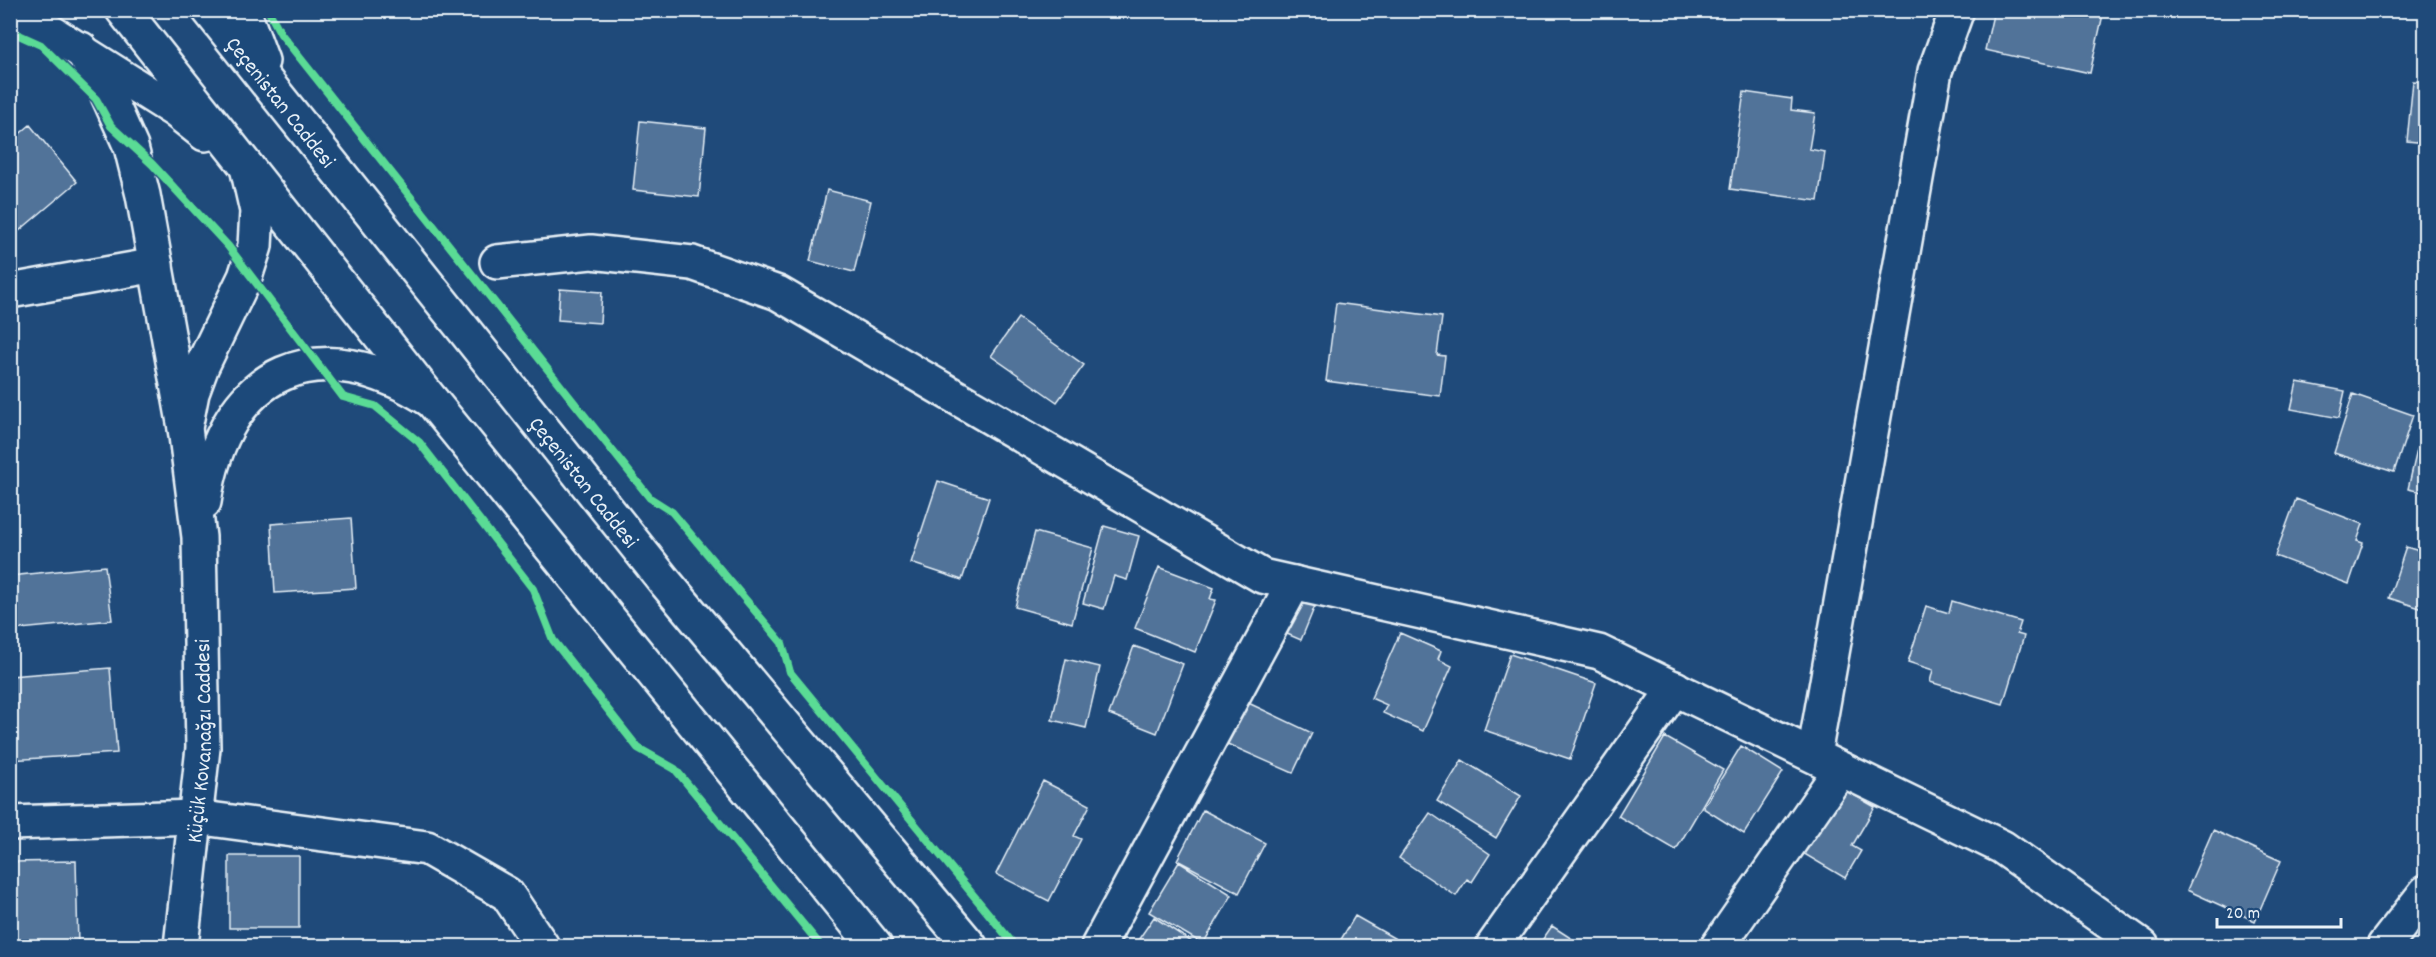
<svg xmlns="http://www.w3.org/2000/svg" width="2436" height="957" viewBox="0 0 2436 957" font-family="Dekko,sans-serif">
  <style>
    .building { fill: #517399; stroke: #e8f1f8; stroke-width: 1.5 }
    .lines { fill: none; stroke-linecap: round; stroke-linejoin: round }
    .minor-casing { stroke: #e8f1f8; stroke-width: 38 }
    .major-casing { stroke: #e8f1f8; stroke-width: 38 }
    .minor { stroke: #1f4a7a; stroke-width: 33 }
    .major { stroke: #1f4a7a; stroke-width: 33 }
    .cycleway-casing { stroke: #1f4a7a; stroke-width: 11 }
    .cycleway { stroke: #5adb95; stroke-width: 8 }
    .labels { text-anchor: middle; stroke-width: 6; stroke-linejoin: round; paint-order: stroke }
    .street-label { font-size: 22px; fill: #e8f1f8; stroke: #1f4a7a }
  </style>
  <rect width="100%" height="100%" fill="#1f4a7a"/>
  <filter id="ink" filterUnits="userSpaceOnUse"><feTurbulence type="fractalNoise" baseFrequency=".0167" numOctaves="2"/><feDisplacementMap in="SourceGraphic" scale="12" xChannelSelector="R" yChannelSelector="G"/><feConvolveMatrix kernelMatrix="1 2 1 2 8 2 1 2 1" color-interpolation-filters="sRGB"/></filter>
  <g filter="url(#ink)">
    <path class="building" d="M 1994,10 L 2104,10 L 2090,73 L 1985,50 Z
      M 2413,81 L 2426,82 L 2426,143 L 2407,141 Z
      M 1744,92 L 1792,99 L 1791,110 L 1815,113 L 1809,149 L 1825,152 L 1818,201 L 1730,189 Z
      M 640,121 L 706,128 L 699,197 L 633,190 Z
      M 30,125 L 77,182 L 13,236 L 10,233 L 10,142 Z
      M 827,190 L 871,201 L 854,272 L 810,261 Z
      M 560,289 L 602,292 L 600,323 L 558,320 Z
      M 1336,303 L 1442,317 L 1437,355 L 1445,356 L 1440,396 L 1326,381 Z
      M 1018,318 L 1084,365 L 1057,402 L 991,356 Z
      M 2297,382 L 2345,391 L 2339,418 L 2291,409 Z
      M 2353,394 L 2413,415 L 2394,472 L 2334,453 Z
      M 2423,424 L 2426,425 L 2426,493 L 2408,489 Z
      M 938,481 L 989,498 L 962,580 L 911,563 Z
      M 2296,499 L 2363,524 L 2357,541 L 2363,543 L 2349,584 L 2275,556 Z
      M 351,518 L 356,588 L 275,593 L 271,524 Z
      M 1104,526 L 1139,536 L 1127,580 L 1114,576 L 1104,609 L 1083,603 Z
      M 1035,532 L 1093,548 L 1072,623 L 1015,607 Z
      M 2406,547 L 2426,553 L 2426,610 L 2389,598 Z
      M 105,566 L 112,620 L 10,630 L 10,576 Z
      M 1159,567 L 1214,588 L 1210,599 L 1216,600 L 1195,652 L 1135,628 Z
      M 1294,592 L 1317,601 L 1301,640 L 1278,630 Z
      M 1952,601 L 2021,622 L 2017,634 L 2024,636 L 2003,704 L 1930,682 L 1933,670 L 1908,662 L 1926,606 L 1949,613 Z
      M 1400,633 L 1441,651 L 1438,659 L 1452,666 L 1423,731 L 1383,713 L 1387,705 L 1371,698 Z
      M 1134,646 L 1183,664 L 1157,733 L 1109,714 Z
      M 1510,654 L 1596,683 L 1570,759 L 1484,730 Z
      M 1066,659 L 1100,667 L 1086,728 L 1052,720 Z
      M 110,668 L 117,753 L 10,760 L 10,676 Z
      M 1242,700 L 1312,733 L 1293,773 L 1223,742 Z
      M 1665,737 L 1723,770 L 1676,850 L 1618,816 Z
      M 1741,746 L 1783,772 L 1744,834 L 1703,808 Z
      M 1462,760 L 1521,796 L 1496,838 L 1437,801 Z
      M 1043,781 L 1090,805 L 1074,836 L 1081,839 L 1049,901 L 996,874 Z
      M 1840,787 L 1875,807 L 1852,846 L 1861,851 L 1845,878 L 1801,852 Z
      M 1203,810 L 1265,843 L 1239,893 L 1177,860 Z
      M 1430,813 L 1490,854 L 1472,882 L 1467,879 L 1456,896 L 1399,858 Z
      M 2213,830 L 2281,861 L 2255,921 L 2187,890 Z
      M 229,856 L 299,856 L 299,928 L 229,928 Z
      M 76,861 L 78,946 L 10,946 L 10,862 Z
      M 1179,862 L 1232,895 L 1203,944 L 1149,912 Z
      M 1355,916 L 1408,946 L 1337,946 Z
      M 1154,917 L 1198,946 L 1134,946 Z
      M 1552,926 L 1583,946 L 1538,946 Z"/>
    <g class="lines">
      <defs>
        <g id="minor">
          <path d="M 497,262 L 591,252 L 692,263 L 778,293 L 1262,576 L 1599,652 L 2002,847 L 2142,946"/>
          <path d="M 10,291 L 156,265"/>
          <path d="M 204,502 C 224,368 319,327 432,401"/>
          <path d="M 1814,755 L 1935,71 L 1957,10"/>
          <path d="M 10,823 L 195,817 L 427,848 L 507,894 L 542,946"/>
          <path id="s1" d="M 181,946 L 203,748 L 199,537 L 185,428 L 192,393 L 202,366 L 245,277 L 255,246 L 257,211 L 247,167"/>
          <path d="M 1098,946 L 1294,583"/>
          <path d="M 1493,946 L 1675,688"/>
          <path d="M 1718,946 L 1841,769"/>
          <path d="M 2384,946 L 2426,892"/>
        </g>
        <g id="major">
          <path d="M 16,10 L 176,111 L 205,134"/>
          <path d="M 123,10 L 432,401 L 875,946"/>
          <path id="s2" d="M 209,10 L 666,583 L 970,946"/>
          <path d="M 243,10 L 262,61"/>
          <path d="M 81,49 L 106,91 L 131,147 L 143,195 L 185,428"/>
        </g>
      </defs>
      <use href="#minor" class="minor-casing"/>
      <use href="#major" class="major-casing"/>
      <use href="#minor" class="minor"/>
      <use href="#major" class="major"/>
      <defs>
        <path id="cycleway" d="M 268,10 L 281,34 L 650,498 L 672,512 L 782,643 L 790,672 L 1015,946
          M 10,31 L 41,45 L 96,99 L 111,126 L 152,164 L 228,246 L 343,397 L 375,406 L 419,442 L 533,589 L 553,640 L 638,748 L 675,769 L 821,946"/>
      </defs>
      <use href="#cycleway" class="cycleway-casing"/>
      <use href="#cycleway" class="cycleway"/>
    </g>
  </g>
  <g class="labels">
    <g class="street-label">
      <text dy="8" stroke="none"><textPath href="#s2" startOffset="117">Çeçenistan Caddesi</textPath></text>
      <text dy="8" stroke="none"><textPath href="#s2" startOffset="603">Çeçenistan Caddesi</textPath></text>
      <text dy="8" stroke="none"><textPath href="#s1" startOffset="206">Küçük Kovanağzı Caddesi</textPath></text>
    </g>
  </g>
  <rect width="2436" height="957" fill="none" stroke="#1f4a7a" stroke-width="36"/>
  <rect x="18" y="18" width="2400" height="921" fill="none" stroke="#e8f1f8" stroke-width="2" filter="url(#ink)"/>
  <path d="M2217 918v9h124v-9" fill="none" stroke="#e8f1f8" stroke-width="3"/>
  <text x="2226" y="918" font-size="18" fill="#e8f1f8" stroke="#1f4a7a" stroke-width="4.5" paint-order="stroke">20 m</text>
</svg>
